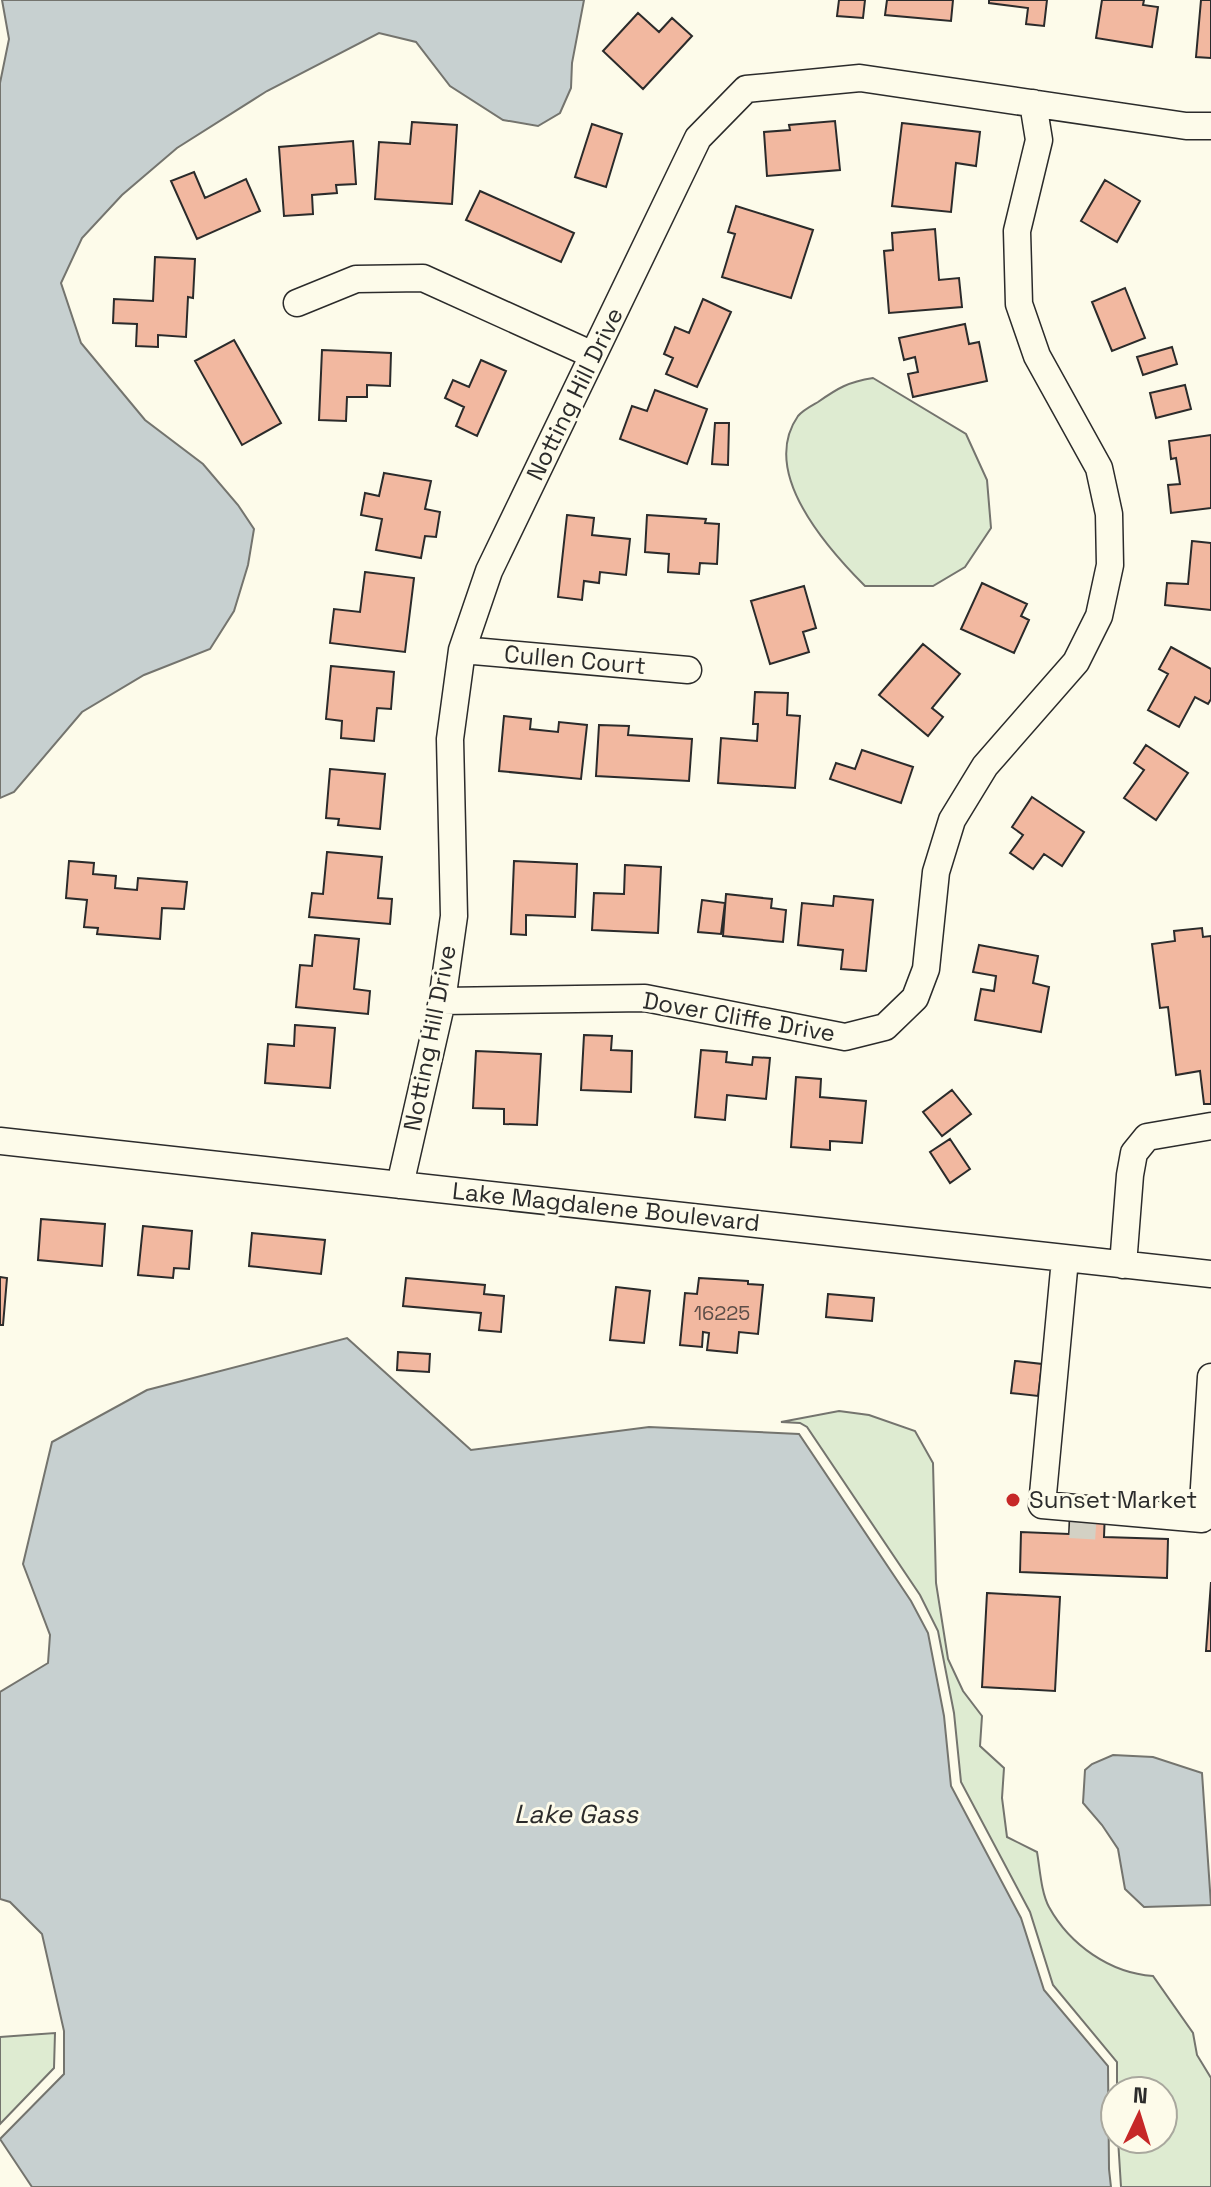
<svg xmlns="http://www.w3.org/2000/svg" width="1211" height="2187" viewBox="0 0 1211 2187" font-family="'Space Grotesk',sans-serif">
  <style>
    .green { fill: #deebd1; stroke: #74746e; stroke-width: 2 }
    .water { fill: #c7d0d0; stroke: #74746e; stroke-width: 2 }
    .building { fill: #f2b8a0; stroke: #2b2b2b; stroke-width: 2 }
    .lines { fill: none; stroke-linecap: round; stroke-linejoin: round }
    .minor-tunnel { stroke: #d3d1c4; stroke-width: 26; stroke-dasharray: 26 13; stroke-linecap: butt }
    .minor-casing { stroke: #2b2b2b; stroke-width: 29 }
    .minor { stroke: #fdfbea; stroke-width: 26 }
    .poi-dot { fill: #c62828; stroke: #fdfbea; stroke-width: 3 }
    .labels { text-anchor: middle; stroke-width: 6; stroke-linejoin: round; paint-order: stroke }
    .number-label { font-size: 20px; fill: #5d4e48 }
    .street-label { font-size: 24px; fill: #2b2b2b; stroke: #fdfbea }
    .poi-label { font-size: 24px; fill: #2b2b2b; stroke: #fdfbea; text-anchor: start }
    .water-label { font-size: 26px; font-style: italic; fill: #2b2b2b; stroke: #fdfbea }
  </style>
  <rect width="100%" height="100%" fill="#fdfbea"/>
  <path class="green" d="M 873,378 L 966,434 L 987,480 L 991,528 L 965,567 L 933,586 L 865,586 C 827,548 759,472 798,416 C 803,410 811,406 818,402 C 838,388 848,382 873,378 Z
    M 839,1411 L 869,1415 L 915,1431 L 933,1463 L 936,1583 L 948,1659 L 963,1691 L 982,1716 L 980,1746 L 1004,1768 L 1002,1798 L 1007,1837 L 1037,1852 C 1040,1869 1041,1892 1049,1907 C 1070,1945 1110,1973 1153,1976 L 1193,2033 L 1197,2055 L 1211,2078 L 1211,2187 L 1121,2187 L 1118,2139 L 1163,2139 L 1163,2091 L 1117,2091 L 1117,2062 L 1053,1985 L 1030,1912 L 961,1782 L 954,1713 L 938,1631 L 920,1595 L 807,1427 L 800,1423 L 781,1422 Z
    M 55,2033 L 54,2068 L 0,2124 L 0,2037 Z"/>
  <path class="water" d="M 2,0 L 584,0 L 572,63 L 571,88 L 560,113 L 538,126 L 503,120 L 450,86 L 416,42 L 379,33 L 267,91 L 177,148 L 122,195 L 82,238 L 61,283 L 81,343 L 145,420 L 203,464 L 238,505 L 254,529 L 248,565 L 234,611 L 210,649 L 144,675 L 82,712 L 14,792 L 0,798 L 0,83 L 9,39 Z
    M 347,1338 L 471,1450 L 649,1427 L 799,1434 L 911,1601 L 928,1633 L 944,1716 L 951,1786 L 1021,1918 L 1044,1990 L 1108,2066 L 1109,2169 L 1111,2187 L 32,2187 L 0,2139 L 64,2074 L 64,2031 L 42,1934 L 10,1902 L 0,1899 L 0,1692 L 48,1663 L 50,1635 L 23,1564 L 52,1442 L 147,1390 Z
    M 1113,1755 L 1153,1757 L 1202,1773 L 1211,1905 L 1144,1907 L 1125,1889 L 1118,1849 L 1102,1825 L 1083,1803 L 1085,1770 L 1092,1764 Z"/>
  <path class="building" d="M 839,0 L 865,0 L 863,18 L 837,16 Z
    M 887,0 L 953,0 L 951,21 L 885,15 Z
    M 989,0 L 1047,0 L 1044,26 L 1026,24 L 1028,8 L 989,3 Z
    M 1102,0 L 1144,0 L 1143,5 L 1158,7 L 1152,47 L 1096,38 Z
    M 1201,0 L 1211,0 L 1211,58 L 1196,57 Z
    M 638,13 L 659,32 L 672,18 L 692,36 L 643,89 L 603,51 Z
    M 835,121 L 840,170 L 767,176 L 764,132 L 790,130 L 789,125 Z
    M 412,122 L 457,125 L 452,204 L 375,199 L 379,142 L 410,144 Z
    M 902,123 L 980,132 L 976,166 L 956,163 L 951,212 L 892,206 Z
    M 592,124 L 622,134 L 606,187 L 575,177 Z
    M 353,141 L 356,184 L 336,185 L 337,193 L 312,195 L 313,214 L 284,216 L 279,147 Z
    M 194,172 L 205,198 L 246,179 L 260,211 L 197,239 L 171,181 Z
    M 1105,180 L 1140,201 L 1117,242 L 1081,221 Z
    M 480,191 L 574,233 L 561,262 L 466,220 Z
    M 736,206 L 813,230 L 791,298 L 722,277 L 735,234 L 728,232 Z
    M 935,229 L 939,280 L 959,278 L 962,307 L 889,313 L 884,251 L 893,250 L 892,233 Z
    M 155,257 L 195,259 L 193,298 L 188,297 L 186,337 L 158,335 L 158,347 L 136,346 L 137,324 L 113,323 L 114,299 L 153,301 Z
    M 1125,288 L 1145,338 L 1112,351 L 1092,302 Z
    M 703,299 L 731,312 L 697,387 L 666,374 L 673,358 L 664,354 L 675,327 L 689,333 Z
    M 965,324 L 969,344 L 979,342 L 987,381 L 913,397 L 908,374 L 918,372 L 915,357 L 904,360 L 899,338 Z
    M 234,340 L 281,423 L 242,445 L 195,361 Z
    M 1172,347 L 1177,364 L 1143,375 L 1137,357 Z
    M 322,350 L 391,353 L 390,386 L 367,385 L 367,397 L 347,397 L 346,421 L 319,420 Z
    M 481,360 L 506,371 L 477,436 L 456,426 L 464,407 L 445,398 L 453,380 L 469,387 Z
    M 1185,385 L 1191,409 L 1156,418 L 1150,393 Z
    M 655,390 L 707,409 L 687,464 L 620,439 L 632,406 L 647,411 Z
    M 715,423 L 729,423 L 728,465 L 712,464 Z
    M 1211,435 L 1211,508 L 1171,513 L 1168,485 L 1180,484 L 1176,458 L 1171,459 L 1169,441 Z
    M 384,473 L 431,481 L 425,509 L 440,512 L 436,537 L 425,536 L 421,558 L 376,550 L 382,519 L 361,515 L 365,493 L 379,496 Z
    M 567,515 L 594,518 L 592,535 L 630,539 L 626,575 L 600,572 L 599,583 L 584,581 L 582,600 L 558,597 Z
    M 647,515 L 706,519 L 705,523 L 719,524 L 717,564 L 700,563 L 699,574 L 668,572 L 669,554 L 645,552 Z
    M 1192,541 L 1211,543 L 1211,610 L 1165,605 L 1167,583 L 1188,584 Z
    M 365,572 L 414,578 L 405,652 L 330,643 L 334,609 L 360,612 Z
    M 982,583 L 1027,604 L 1021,616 L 1029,620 L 1014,653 L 961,629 Z
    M 804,586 L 816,628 L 803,632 L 809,652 L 770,664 L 751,601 Z
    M 923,644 L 960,674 L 932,708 L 943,717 L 928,736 L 879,695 Z
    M 1171,647 L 1211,669 L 1211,699 L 1208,704 L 1195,697 L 1179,727 L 1148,710 L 1168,674 L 1159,669 Z
    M 331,666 L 394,672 L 391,709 L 377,708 L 374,741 L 341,738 L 342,721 L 326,719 Z
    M 755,692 L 788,693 L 787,715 L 800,716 L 795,788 L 718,783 L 721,738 L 757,741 L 758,724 L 753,724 Z
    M 504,716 L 531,719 L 530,729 L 558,732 L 559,722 L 587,725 L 581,779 L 499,771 Z
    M 599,725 L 629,726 L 628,735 L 692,739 L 689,781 L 596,776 Z
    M 1146,745 L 1188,773 L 1156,820 L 1124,798 L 1144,770 L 1134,763 Z
    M 862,750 L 913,767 L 901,803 L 830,779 L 836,763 L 855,769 Z
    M 330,769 L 385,774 L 380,829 L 338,825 L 339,819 L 326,818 Z
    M 1032,797 L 1084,832 L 1062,866 L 1044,854 L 1033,869 L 1010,853 L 1023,835 L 1012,827 Z
    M 327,852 L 382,857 L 378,898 L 392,899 L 390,924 L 309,917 L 312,893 L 323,894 Z
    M 69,861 L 94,863 L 93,874 L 116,876 L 115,888 L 137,890 L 138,878 L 187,882 L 184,909 L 162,908 L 160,939 L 97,934 L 98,928 L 84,927 L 87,900 L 66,898 Z
    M 514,861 L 577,864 L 575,917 L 526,915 L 526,935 L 511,934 Z
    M 625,865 L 661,867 L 658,933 L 592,930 L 594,893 L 624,894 Z
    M 726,894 L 772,899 L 771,908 L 786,910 L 783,942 L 723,936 Z
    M 834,896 L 873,900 L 866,971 L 841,969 L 843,950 L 798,945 L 802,903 L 833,906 Z
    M 702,900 L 725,903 L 721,934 L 698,932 Z
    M 1202,928 L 1203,937 L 1211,936 L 1211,1104 L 1204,1104 L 1200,1071 L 1176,1075 L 1168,1007 L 1160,1008 L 1152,944 L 1175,941 L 1174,931 Z
    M 315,935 L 359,939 L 354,989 L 370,991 L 368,1014 L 296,1007 L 300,965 L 312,966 Z
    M 979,945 L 1038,956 L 1033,983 L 1049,987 L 1041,1032 L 975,1020 L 981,989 L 994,991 L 996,976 L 973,972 Z
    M 295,1025 L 335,1028 L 330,1088 L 265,1083 L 268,1044 L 294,1046 Z
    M 584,1035 L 612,1036 L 611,1050 L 632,1051 L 631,1092 L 581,1090 Z
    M 701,1050 L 727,1052 L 726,1062 L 752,1065 L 753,1057 L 770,1058 L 766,1099 L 727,1095 L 725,1120 L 695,1117 Z
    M 476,1051 L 541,1054 L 537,1125 L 504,1124 L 504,1109 L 473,1108 Z
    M 796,1077 L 821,1079 L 820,1097 L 866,1101 L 862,1143 L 830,1141 L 830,1150 L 791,1147 Z
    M 952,1090 L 971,1114 L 942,1136 L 923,1112 Z
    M 950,1139 L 970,1169 L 950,1183 L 930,1152 Z
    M 41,1219 L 105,1224 L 102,1266 L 38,1260 Z
    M 143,1226 L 192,1231 L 189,1269 L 174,1268 L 173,1278 L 138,1275 Z
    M 252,1233 L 325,1240 L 321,1274 L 249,1266 Z
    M 0,1277 L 7,1278 L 3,1325 L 0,1325 Z
    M 406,1278 L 485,1285 L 484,1294 L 504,1296 L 501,1332 L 479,1330 L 481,1313 L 403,1306 Z
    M 699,1278 L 748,1281 L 748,1284 L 763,1285 L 758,1334 L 739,1332 L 737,1353 L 707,1350 L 709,1333 L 703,1332 L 702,1347 L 680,1345 L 685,1293 L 697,1294 Z
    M 616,1287 L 650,1291 L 644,1343 L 610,1340 Z
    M 828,1294 L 874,1298 L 872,1321 L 826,1317 Z
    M 398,1352 L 430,1354 L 429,1372 L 397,1370 Z
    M 1015,1361 L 1042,1364 L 1038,1396 L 1011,1393 Z
    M 1070,1510 L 1105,1511 L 1104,1537 L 1168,1539 L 1167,1578 L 1020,1572 L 1021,1532 L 1069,1534 Z
    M 1211,1582 L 1211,1651 L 1206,1651 Z
    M 987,1593 L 1060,1597 L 1055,1691 L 982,1687 Z"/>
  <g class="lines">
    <path class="minor-tunnel" d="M 1070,1525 L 1104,1527"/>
    <defs>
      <path id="minor" d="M 297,303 L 356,279 L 423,278 L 593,355
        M 462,650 L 688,670
        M 442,1001 L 645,998 L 845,1037 L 885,1027 L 915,998 L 926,969 L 936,872 L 952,820 L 985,766 L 1076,662 L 1099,616 L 1110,565 L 1109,514 L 1099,468 L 1037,356 L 1019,304 L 1017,231 L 1039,140 L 1033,103
        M 0,1141 L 1211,1274
        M 400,1185 L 442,1001 L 454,916 L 450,739 L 462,650 L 489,571 L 698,138 L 746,89 L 860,78 L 1186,126 L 1211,126
        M 1065,1259 L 1042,1505 L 1202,1519 L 1211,1377
        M 1123,1265 L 1130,1175 L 1134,1153 L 1147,1137 L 1211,1126"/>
    </defs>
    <use href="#minor" class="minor-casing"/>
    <use href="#minor" class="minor"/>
  </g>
  <circle class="poi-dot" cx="1013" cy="1500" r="8"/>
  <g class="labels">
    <g class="number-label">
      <text x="722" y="1320">16225</text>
    </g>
    <g class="street-label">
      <text transform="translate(575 394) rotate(-64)" y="8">Notting Hill Drive</text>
      <text transform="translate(575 660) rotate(5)" y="8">Cullen Court</text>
      <text transform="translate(739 1017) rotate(10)" y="8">Dover Cliffe Drive</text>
      <text transform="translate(430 1038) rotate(-79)" y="8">Notting Hill Drive</text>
      <text transform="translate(606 1207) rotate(6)" y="8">Lake Magdalene Boulevard</text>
    </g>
    <g class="poi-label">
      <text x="1029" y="1508">Sunset Market</text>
    </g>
    <g class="water-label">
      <text x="576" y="1823">Lake Gass</text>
    </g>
  </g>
  <g transform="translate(1139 2115) rotate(4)"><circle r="38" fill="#fdfbea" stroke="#a9a89e" stroke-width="2"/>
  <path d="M0-6L14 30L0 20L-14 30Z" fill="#c62828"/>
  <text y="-12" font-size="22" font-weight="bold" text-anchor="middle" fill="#2b2b2b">N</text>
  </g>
</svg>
